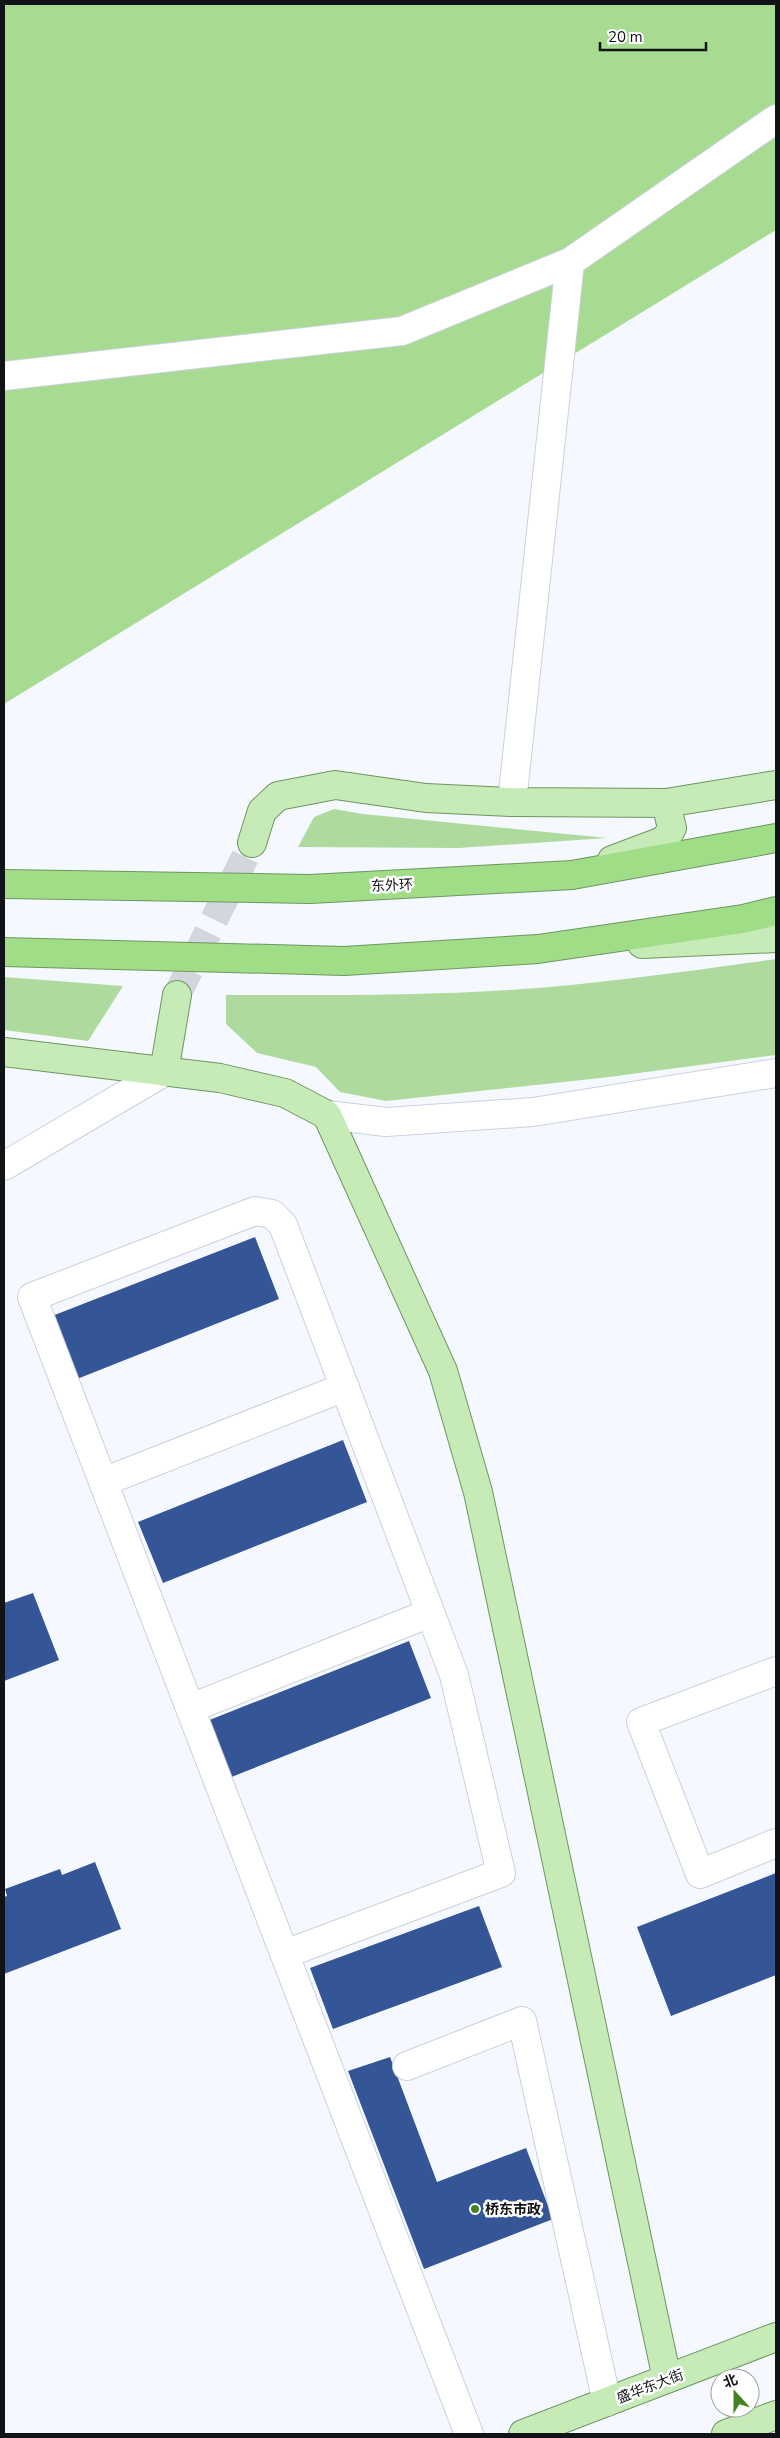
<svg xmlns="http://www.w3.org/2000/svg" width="780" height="2438" viewBox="0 0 780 2438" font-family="'Nunito Sans','Noto Sans SC',sans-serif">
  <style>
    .green { fill: #aedb9d }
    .forest { fill: #a7db92 }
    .building { fill: #345596 }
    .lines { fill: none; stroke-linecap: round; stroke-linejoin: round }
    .major-tunnel { stroke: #d3d6dc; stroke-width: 28; stroke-dasharray: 28 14; stroke-linecap: butt }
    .minor-casing { stroke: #cbd1db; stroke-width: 30 }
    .major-casing { stroke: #6e9660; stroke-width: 30 }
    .highway-casing { stroke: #6e9660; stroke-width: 30 }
    .minor { stroke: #fff; stroke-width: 28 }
    .major { stroke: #c6ebb7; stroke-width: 28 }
    .highway { stroke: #a0dd87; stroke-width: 28 }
    .poi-dot { fill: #438222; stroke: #fff; stroke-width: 2 }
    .labels { text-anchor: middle; stroke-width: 5; stroke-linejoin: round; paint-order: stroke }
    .street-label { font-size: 14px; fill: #111317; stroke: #fff }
    .poi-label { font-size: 14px; font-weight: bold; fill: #111317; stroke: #fff; text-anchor: start }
  </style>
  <rect width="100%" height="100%" fill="#f5f8ff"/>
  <path class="green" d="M 334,809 L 363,814 L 607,838 L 459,848 L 298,847 L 314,817 Z
    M 776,959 L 776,1055 L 601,1078 L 386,1101 L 340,1092 L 316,1067 L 257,1053 L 226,1024 L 226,995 C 320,995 415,996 509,990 C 599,984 688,971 776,959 Z
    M 4,977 L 123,986 L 88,1041 L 4,1030 Z"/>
  <path class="forest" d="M 4,4 L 776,4 L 776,230 L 4,704 Z"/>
  <path class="building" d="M 255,1237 L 279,1299 L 77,1379 L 52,1316 Z
    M 343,1440 L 367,1502 L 163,1583 L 138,1522 Z
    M 33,1593 L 59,1660 L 4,1681 L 4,1603 Z
    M 409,1641 L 431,1698 L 229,1778 L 207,1721 Z
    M 95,1862 L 121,1929 L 4,1974 L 4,1897 L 7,1896 L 5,1889 L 60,1869 L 62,1875 Z
    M 776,1873 L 776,1975 L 671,2016 L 637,1927 Z
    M 479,1906 L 502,1967 L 333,2029 L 310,1968 Z
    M 390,2057 L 437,2182 L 526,2148 L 553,2219 L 424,2269 L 348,2071 Z"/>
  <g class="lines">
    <path class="major-tunnel" d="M 177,995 L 252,843"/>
    <defs>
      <path id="minor" d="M 4,376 L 402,331 L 570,262 L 776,119
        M 512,802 L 570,262
        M 327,1115 L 386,1122 L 533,1112 L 776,1073
        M 4,1166 L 164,1072
        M 103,1482 L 345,1387
        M 776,1671 L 641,1722 L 700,1874 L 776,1843
        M 191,1708 L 430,1613
        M 285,1954 L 501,1873 L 454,1675 L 283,1225 L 272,1214 L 255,1211 L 32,1297 L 469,2434
        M 407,2066 L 522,2021 L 607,2402"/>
      <path id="major" d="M 252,843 L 262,811 L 278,796 L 335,785 L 426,798 L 512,802 L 666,803 L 776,785
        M 612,860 L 665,840 L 672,828 L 666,803
        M 642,944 L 776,938
        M 4,1052 L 220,1078 L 285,1093 L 327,1115 L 443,1371 L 478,1492 L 667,2379
        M 164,1072 L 177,995
        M 523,2434 L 776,2337
        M 726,2434 L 776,2415"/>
      <path id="highway" d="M 4,884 L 310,889 L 572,875 L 776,838
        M 4,952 L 344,961 L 538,949 L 743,919 L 776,911"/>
    </defs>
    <use href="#minor" class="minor-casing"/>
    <use href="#major" class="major-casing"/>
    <use href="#highway" class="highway-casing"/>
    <use href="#minor" class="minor"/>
    <use href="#major" class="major"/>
    <use href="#highway" class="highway"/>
  </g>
  <circle class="poi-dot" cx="475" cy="2209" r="5"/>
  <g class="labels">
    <g class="street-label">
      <text transform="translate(392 885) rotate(-3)" y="5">东外环</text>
      <text transform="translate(650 2386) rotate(-21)" y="5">盛华东大街</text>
    </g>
    <g class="poi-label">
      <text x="485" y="2214">桥东市政</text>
    </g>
  </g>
  <rect width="780" height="2438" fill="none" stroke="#111317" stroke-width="10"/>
  <g transform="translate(735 2393) rotate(339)"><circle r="24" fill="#ffffff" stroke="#a0a1a2"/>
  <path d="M0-4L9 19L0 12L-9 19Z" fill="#438222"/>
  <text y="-8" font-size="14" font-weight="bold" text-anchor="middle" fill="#111317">北</text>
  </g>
  <path d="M600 42v8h106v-8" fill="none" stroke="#111317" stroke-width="2.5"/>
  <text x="608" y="42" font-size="15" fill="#111317" stroke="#ffffff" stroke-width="4" paint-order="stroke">20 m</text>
</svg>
